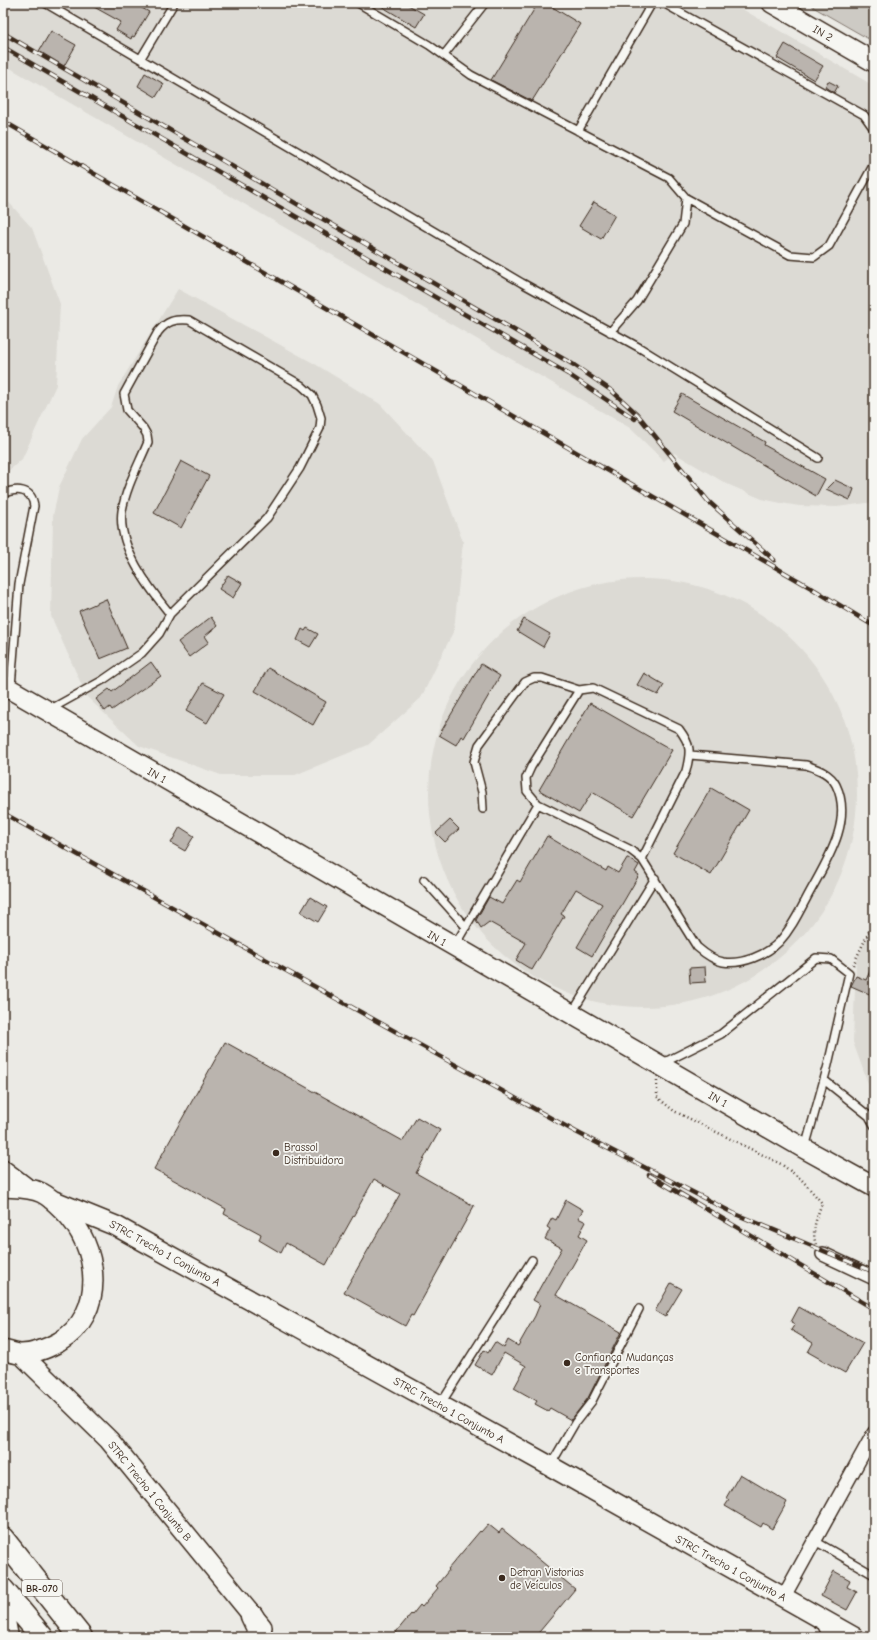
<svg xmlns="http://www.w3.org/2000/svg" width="877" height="1640" viewBox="0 0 877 1640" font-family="'Comic Neue',sans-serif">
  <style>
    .built { fill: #dcdad4 }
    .green { fill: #cdcac4; stroke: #847a71 }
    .building { fill: #bab4ae; stroke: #3b2a1e }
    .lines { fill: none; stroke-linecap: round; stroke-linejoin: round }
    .lane-casing { stroke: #3b2a1e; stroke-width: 10 }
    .street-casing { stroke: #3b2a1e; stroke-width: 16 }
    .secondary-casing { stroke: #3b2a1e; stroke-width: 22 }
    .highway-casing { stroke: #3b2a1e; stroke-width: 25 }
    .path { stroke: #3b2a1e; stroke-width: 2.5; stroke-dasharray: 1 3; stroke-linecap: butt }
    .lane { stroke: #f6f6f2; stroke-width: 7 }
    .street { stroke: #f6f6f2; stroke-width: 13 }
    .secondary { stroke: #f6f6f2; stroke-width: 19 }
    .highway { stroke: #f6f6f2; stroke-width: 22 }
    .rail-casing { stroke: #3b2a1e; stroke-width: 4.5 }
    .rail { stroke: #f6f6f2; stroke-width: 3; stroke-dasharray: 9; stroke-linecap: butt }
    .poi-dot { fill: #3b2a1e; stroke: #f6f6f2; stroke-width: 1.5 }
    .labels { text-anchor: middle; stroke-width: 3.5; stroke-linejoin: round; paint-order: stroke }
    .shield { fill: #f6f6f2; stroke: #73675e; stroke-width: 1 }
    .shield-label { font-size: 10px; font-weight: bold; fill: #3b2a1e }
    .street-label { font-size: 11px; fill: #3b2a1e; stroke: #f6f6f2 }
    .poi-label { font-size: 11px; fill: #3b2a1e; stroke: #f6f6f2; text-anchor: start }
  </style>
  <rect width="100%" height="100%" fill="#ebeae5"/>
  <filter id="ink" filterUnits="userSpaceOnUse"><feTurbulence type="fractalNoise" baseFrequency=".025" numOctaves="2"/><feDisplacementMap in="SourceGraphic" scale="8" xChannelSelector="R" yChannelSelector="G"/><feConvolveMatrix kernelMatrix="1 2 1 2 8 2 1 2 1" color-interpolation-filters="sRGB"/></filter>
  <g filter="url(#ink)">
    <path class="built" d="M 3,3 L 732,3 L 874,86 L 874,502 L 837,507 L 799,506 L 781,503 L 762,499 L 727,484 L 674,453 L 664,461 L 630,428 L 3,64 Z
      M 3,196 L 32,228 L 60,304 L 56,385 L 22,459 L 3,476 Z
      M 178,289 L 315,364 L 380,404 L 433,461 L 463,542 L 454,630 L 421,698 L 368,745 L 295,775 L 221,775 L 139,746 L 87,697 L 51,616 L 53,516 L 59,487 L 82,439 L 111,407 L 118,386 Z
      M429 793a214 214 0 1 1 428 0a214 214 0 1 1-428 0Z
      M 874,923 L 874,1100 L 853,1042 L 856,961 Z"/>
    <path class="green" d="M 813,3 L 874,3 L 874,42 L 813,7 Z"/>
    <path class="building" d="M 87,3 L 133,3 L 149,12 L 134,37 L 132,36 L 131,39 L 116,30 L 121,22 Z
      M 376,3 L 405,3 L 424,14 L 416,27 Z
      M 538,3 L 546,3 L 580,24 L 532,101 L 491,80 Z
      M 51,31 L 76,45 L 64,66 L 39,51 Z
      M 785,44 L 823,66 L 814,80 L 777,58 Z
      M 145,73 L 164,84 L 156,97 L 138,86 Z
      M 828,81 L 838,86 L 834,93 L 825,87 Z
      M 594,202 L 615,215 L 601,239 L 579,226 Z
      M 682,394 L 765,442 L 764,445 L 825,479 L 816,496 L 672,411 Z
      M 181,461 L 209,476 L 181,528 L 154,513 Z
      M 835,480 L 854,489 L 850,500 L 826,489 Z
      M 228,575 L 242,583 L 233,598 L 219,589 Z
      M 106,599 L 127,648 L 100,659 L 79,611 Z
      M 211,617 L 217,626 L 205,636 L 209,642 L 189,657 L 178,642 Z
      M 524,619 L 550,634 L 543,647 L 517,631 Z
      M 307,628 L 318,634 L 310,647 L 297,640 L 302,629 L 305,631 Z
      M 151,662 L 161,676 L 112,710 L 110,707 L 105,711 L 96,699 L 109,689 L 112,692 Z
      M 481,664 L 500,676 L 464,738 L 461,736 L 456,745 L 439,735 Z
      M 268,668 L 326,702 L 313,725 L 255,691 Z
      M 644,673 L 664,685 L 658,695 L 637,685 Z
      M 203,683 L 224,694 L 207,723 L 186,711 Z
      M 590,703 L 672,750 L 633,816 L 592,792 L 579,813 L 539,790 Z
      M 711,788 L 749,810 L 711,875 L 673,853 Z
      M 450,820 L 459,829 L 445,842 L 436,833 Z
      M 180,827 L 194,836 L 185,851 L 171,843 Z
      M 547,836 L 606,871 L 608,867 L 618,873 L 627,858 L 628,858 L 639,865 L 635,872 L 639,875 L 592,956 L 577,947 L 602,904 L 576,889 L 561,914 L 564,916 L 532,970 L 516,960 L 526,943 L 489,922 L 481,928 L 476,920 L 489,897 L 502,904 L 517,880 L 520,882 Z
      M 310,897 L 327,907 L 318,922 L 301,912 Z
      M 874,962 L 874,996 L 851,986 L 856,976 L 866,980 Z
      M 705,967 L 706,982 L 690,983 L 689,968 Z
      M 225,1042 L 403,1141 L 417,1117 L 440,1130 L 416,1173 L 474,1206 L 413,1316 L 411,1315 L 405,1326 L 344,1292 L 400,1194 L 374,1179 L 326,1265 L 286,1243 L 281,1253 L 259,1240 L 261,1234 L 224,1214 L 226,1209 L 154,1169 Z
      M 566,1200 L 583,1210 L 578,1218 L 586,1222 L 579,1235 L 587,1240 L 556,1295 L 621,1332 L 588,1398 L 571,1420 L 550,1408 L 548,1411 L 535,1404 L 537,1401 L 514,1388 L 526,1366 L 504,1353 L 492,1375 L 475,1365 L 484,1350 L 488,1353 L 495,1342 L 504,1348 L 508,1340 L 518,1346 L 535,1316 L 540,1304 L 533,1300 L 562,1248 L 545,1239 L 550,1229 L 547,1227 L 552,1218 L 556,1220 Z
      M 671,1283 L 682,1289 L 665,1317 L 655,1311 Z
      M 799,1307 L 863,1343 L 845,1373 L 808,1352 L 813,1343 L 791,1330 L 795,1324 L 791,1322 Z
      M 740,1474 L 787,1502 L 772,1529 L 763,1523 L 761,1527 L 725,1506 L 729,1500 L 726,1498 Z
      M 488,1524 L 499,1533 L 502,1529 L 575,1589 L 535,1637 L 392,1637 L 411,1614 L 412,1615 L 420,1605 L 422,1607 L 438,1588 L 436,1586 L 449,1570 L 448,1569 L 480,1531 L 481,1532 Z
      M 834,1571 L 850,1580 L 847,1587 L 857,1592 L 847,1610 L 821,1596 Z"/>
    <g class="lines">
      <defs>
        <path id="lane" d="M 45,3 L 522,283 L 640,348 L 818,458
          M 358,3 L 429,45 L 471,75 L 669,178 L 686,198 L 683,224 L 637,301 L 610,332
          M 663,3 L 864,115 L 874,129
          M 444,55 L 485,3
          M 141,58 L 174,3
          M 578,131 L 652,3
          M 686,198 L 790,255 L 814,257 L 829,246 L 874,164
          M 3,494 C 16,488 32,488 34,506 L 19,584 L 11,687
          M 49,710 L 103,680 L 142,653 L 159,634 L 170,614 L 267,518 L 300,468 L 320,428 L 321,418 L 317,405 L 312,395 L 301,385 L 189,320 C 174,319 167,321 158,332 L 124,394 L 127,410 L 143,428 L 147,435 L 148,442 C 139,464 126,487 122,511 C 117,546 149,588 170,614
          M 483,809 L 482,792 L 474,762 L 479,745 L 525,682 L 534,678 L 542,678 L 579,690
          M 642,859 L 686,771 C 691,751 691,745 679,729 L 593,688 L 579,690 L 531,767 L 526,778 L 527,791 L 538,804 L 629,849 L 642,859 L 697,947 C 704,953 713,960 723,962 C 742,965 766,955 779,942 C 793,927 801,908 811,890 C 828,859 853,820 836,785 C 830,773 817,769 806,765 L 690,755
          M 424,880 L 466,927
          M 455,945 L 538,804
          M 572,1013 L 655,878
          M 663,1063 L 721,1034 L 816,958 L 831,959 L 849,973 L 828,1065 L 805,1148
          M 824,1080 L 869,1116 L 874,1125
          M 440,1405 L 532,1260
          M 550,1466 L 575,1423 L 592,1401 L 639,1309
          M 815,1541 L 874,1575
          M 821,1624 L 827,1637"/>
        <path id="street" d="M 823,1254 L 874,1278
          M 783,1598 L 874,1433"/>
        <path id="secondary" d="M 772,3 L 874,62
          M 3,685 L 805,1149 L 874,1187
          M 3,1170 L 28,1189
          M 3,1187 C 16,1188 30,1187 42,1193 C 50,1197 57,1204 63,1210 C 100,1246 107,1314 59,1342 C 48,1348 34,1354 21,1354 C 15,1354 9,1351 3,1350
          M 52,1200 L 116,1226 L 550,1466 L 854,1637
          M 21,1354 L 109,1440 L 262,1627"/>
        <path id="highway" d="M 3,1539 L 81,1637
          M 3,1590 L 42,1637
          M 3,1616 L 7,1637
          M 252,1616 L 262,1637"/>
      </defs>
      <use href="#lane" class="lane-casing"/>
      <use href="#street" class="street-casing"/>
      <use href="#secondary" class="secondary-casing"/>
      <use href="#highway" class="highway-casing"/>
      <path class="path" d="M 853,965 L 874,921
        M 657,1081 L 657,1097 L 674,1111 L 781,1164 L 801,1179 L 822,1203 C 817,1217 811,1230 816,1245"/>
      <use href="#lane" class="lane"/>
      <use href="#street" class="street"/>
      <use href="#secondary" class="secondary"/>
      <use href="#highway" class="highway"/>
      <defs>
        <path id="rail" d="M 3,33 L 574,365 L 612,391 L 637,414 L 708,501 L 774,560
          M 3,47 L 568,374 L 635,419
          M 3,121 L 813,589 L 874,626
          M 3,813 L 576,1132 L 733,1213 L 874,1272
          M 649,1175 L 874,1309"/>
      </defs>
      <use href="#rail" class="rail-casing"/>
      <use href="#rail" class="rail"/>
    </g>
  </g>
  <g class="poi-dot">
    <circle cx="276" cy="1153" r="4"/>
    <circle cx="567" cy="1363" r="4"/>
    <circle cx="502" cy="1578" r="4"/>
  </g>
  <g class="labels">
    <rect class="shield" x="22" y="1580" width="40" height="16" rx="3"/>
    <g class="shield-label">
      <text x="42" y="1592">BR-070</text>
    </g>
    <g class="street-label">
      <text transform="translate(823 33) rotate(30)" y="4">IN 2</text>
      <text transform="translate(157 775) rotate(30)" y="4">IN 1</text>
      <text transform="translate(437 938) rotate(30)" y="4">IN 1</text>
      <text transform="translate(718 1099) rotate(30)" y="4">IN 1</text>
      <text transform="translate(165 1253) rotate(29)" y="4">STRC Trecho 1 Conjunto A</text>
      <text transform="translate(449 1410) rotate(29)" y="4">STRC Trecho 1 Conjunto A</text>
      <text transform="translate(150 1491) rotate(51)" y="4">STRC Trecho 1 Conjunto B</text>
      <text transform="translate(731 1568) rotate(29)" y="4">STRC Trecho 1 Conjunto A</text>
    </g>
    <g class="poi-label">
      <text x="284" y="1151">Brassol<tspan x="284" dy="13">Distribuidora</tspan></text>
      <text x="575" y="1361">Confiança Mudanças<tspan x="575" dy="13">e Transportes</tspan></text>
      <text x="510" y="1576">Detran Vistorias<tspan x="510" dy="13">de Veículos</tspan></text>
    </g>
  </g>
  <rect width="877" height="1640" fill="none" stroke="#f6f6f2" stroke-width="16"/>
  <rect x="8" y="8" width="861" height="1624" fill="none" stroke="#3b2a1e" stroke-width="1.5" filter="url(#ink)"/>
</svg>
